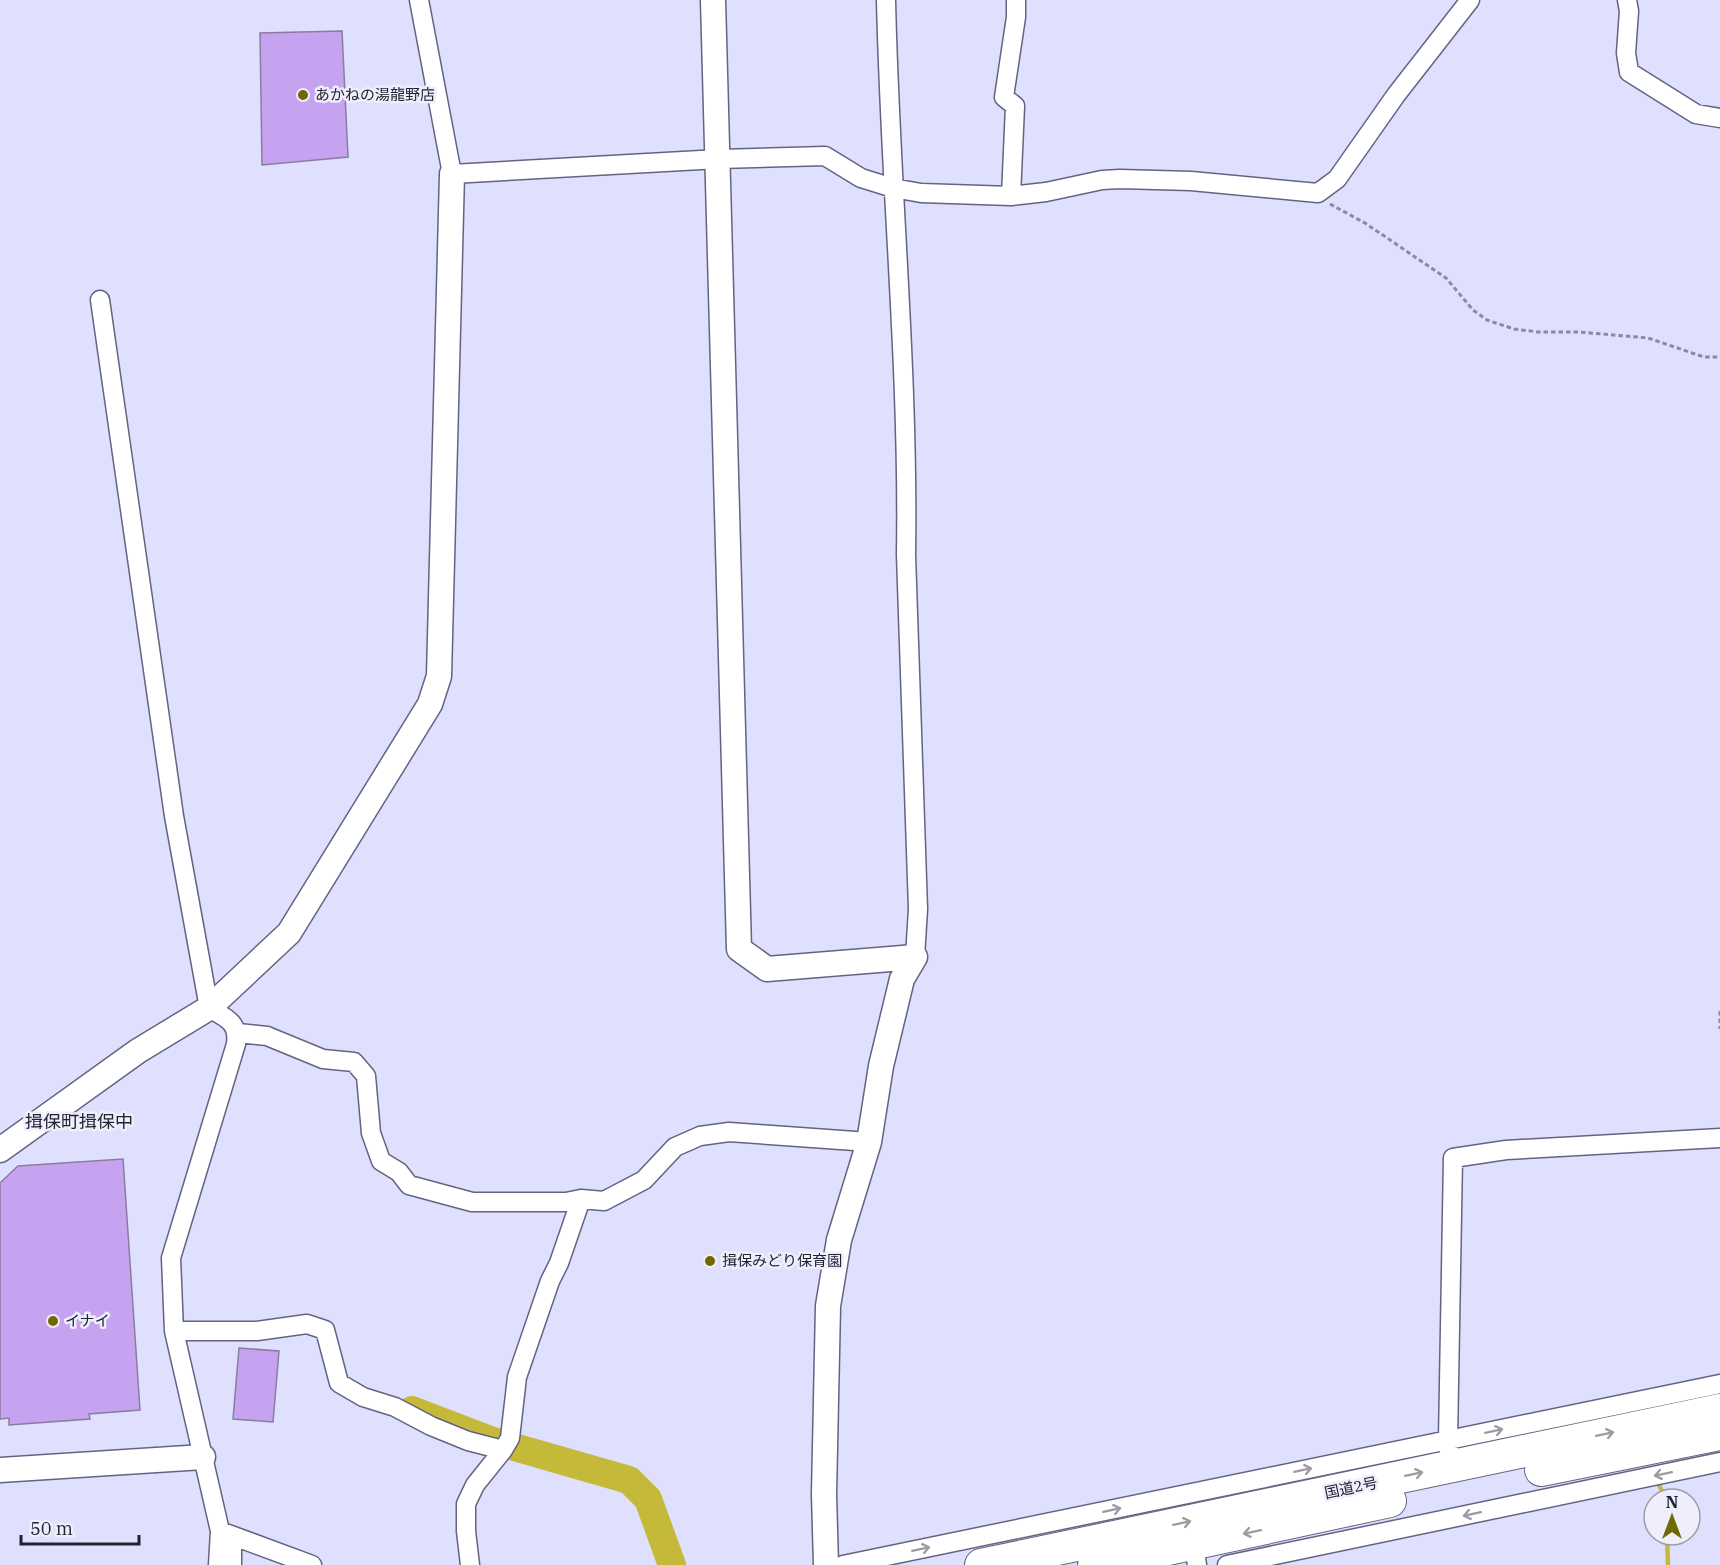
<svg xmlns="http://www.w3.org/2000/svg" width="1720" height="1565" viewBox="0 0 1720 1565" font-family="'IBM Plex Serif','Noto Sans JP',serif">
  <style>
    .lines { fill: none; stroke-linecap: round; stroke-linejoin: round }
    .stream { stroke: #c4b939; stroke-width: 4.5 }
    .river { stroke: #c4b939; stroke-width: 28 }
    .building { fill: #c6a3f1; stroke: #8a7c9d; stroke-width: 1.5 }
    .street-casing { stroke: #636383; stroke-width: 21 }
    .secondary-casing { stroke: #636383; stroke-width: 27 }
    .highway-casing { stroke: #636383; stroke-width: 34 }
    .path { stroke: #8a8aa1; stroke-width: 3; stroke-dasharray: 4.5 3; stroke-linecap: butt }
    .street { stroke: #fff; stroke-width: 18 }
    .secondary { stroke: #fff; stroke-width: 24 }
    .highway { stroke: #fff; stroke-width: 32 }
    .oneway { stroke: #9c9ca2 }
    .poi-dot { fill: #706800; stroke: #eeeefd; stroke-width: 2 }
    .labels { text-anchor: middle; stroke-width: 5; stroke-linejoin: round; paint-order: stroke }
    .poi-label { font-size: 15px; fill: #222230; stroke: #eeeefd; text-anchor: start }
    .street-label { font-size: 15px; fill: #222230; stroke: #eeeefd }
    .quarter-label { font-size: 18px; fill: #222230; stroke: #eeeefd }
  </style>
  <rect width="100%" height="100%" fill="#dfdffe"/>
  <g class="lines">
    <path class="stream" d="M 1658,1483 L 1666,1499
      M 1667,1535 L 1668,1565"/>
    <path class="river" d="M 412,1410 L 493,1441 L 629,1480 L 648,1499 L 672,1565"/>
  </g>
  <path class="building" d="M 342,31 L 348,157 L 262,165 L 260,33 Z
    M 123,1159 L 140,1410 L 89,1414 L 90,1419 L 9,1425 L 9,1418 L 0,1419 L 0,1183 L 18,1166 Z
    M 239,1348 L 279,1351 L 273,1422 L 233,1419 Z"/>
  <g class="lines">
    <defs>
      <path id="street" d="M 419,0 L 452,174 L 719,159 L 825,156 L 861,178 L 893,188 L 921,193 L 1011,196 L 1046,192 L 1102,180 L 1120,179 L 1191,181 L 1318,193 L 1337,179 L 1396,95 L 1470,0
        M 886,0 C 890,185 909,370 906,555 L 918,909 L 915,957
        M 1627,0 L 1629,11 L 1626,53 L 1629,72 L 1696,114 L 1720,118
        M 1011,196 L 1015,106 L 1004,97 L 1016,17 L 1016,0
        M 100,300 L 174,816 L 209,1008 C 226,1018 239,1022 236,1044 L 171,1258 L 174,1331 L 220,1531 L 218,1565
        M 238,1033 L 267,1036 L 323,1059 L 354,1062 L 366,1076 L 371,1133 L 381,1161 L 399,1172 L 409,1185 L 472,1202 L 566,1202 L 581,1199 L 604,1201 L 644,1180 L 675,1147 L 700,1136 L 729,1132 L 869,1142
        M 174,1331 L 257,1331 L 307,1324 L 325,1330 L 339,1383 L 363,1397 L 395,1407 L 431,1426 L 468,1441 L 503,1450
        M 1449,1451 L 1448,1440 L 1453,1158 L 1506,1150 L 1720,1138
        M 220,1531 L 312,1565
        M 1194,1545 L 1197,1565
        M 232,1565 L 232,1536
        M 470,1565 L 466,1531 L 466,1504 L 475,1485 L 503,1450 L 510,1438 L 517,1377 L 550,1281 L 559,1263 L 581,1199
        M 843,1565 L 1720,1384
        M 1227,1565 L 1720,1462"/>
      <path id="secondary" d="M 713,0 L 739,949 L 767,969 L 915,957
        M 0,1150 L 138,1051 L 209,1008 L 289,933 L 430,704 L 439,676 L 452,174
        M 0,1470 L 203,1457
        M 826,1565 L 824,1494 L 828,1306 L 839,1240 L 869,1142 L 881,1066 L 902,979 L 915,957"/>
      <path id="highway" d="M 1541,1470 L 1720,1434
        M 981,1565 L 1720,1410
        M 1094,1565 L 1390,1501"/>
    </defs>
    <use href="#street" class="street-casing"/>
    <use href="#secondary" class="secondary-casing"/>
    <use href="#highway" class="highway-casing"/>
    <path class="path" d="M 1330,204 L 1365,223 L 1446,278 L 1473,310 L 1487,320 L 1514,329 L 1538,332 L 1579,332 L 1648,338 L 1704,357 L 1720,357
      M 1720,1011 L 1720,1029"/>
    <use href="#street" class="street"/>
    <use href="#secondary" class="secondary"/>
    <use href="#highway" class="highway"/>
  </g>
  <defs><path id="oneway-shaft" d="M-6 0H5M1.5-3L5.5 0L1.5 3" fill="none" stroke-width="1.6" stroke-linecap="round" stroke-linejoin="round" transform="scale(1.5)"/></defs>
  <g class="oneway">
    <use href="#oneway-shaft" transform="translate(1494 1431) rotate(-12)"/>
    <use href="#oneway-shaft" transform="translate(1605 1434) rotate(-12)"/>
    <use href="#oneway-shaft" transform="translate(1303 1470) rotate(-12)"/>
    <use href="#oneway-shaft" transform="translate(1414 1474) rotate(-12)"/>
    <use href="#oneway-shaft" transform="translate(1663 1474) rotate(168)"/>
    <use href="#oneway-shaft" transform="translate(1112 1510) rotate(-12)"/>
    <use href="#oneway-shaft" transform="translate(1472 1514) rotate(168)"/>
    <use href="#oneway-shaft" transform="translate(1182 1523) rotate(-12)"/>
    <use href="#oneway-shaft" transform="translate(1252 1532) rotate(168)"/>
    <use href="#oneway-shaft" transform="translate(921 1549) rotate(-12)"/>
  </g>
  <g class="poi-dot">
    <circle cx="303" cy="95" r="6"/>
    <circle cx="710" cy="1261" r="6"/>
    <circle cx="53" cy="1321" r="6"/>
  </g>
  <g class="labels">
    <g class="poi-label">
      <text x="315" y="100">あかねの湯龍野店</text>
      <text x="722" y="1266">揖保みどり保育園</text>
      <text x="65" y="1326">イナイ</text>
    </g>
    <g class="street-label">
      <text transform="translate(1351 1488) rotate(-12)" y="5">国道2号</text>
    </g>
    <g class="quarter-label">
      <text x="79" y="1128">揖保町揖保中</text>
    </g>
  </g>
  <g transform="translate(1672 1517)"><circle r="28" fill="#eeeefd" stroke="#9c9cab" stroke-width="1.5"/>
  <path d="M0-4.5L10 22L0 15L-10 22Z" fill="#706800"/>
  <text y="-9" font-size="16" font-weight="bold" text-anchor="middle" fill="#222230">N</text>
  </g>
  <path d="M21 1535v9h118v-9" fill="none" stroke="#222230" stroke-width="3"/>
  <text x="30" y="1535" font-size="18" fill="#222230" stroke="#eeeefd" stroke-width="4.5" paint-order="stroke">50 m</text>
</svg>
